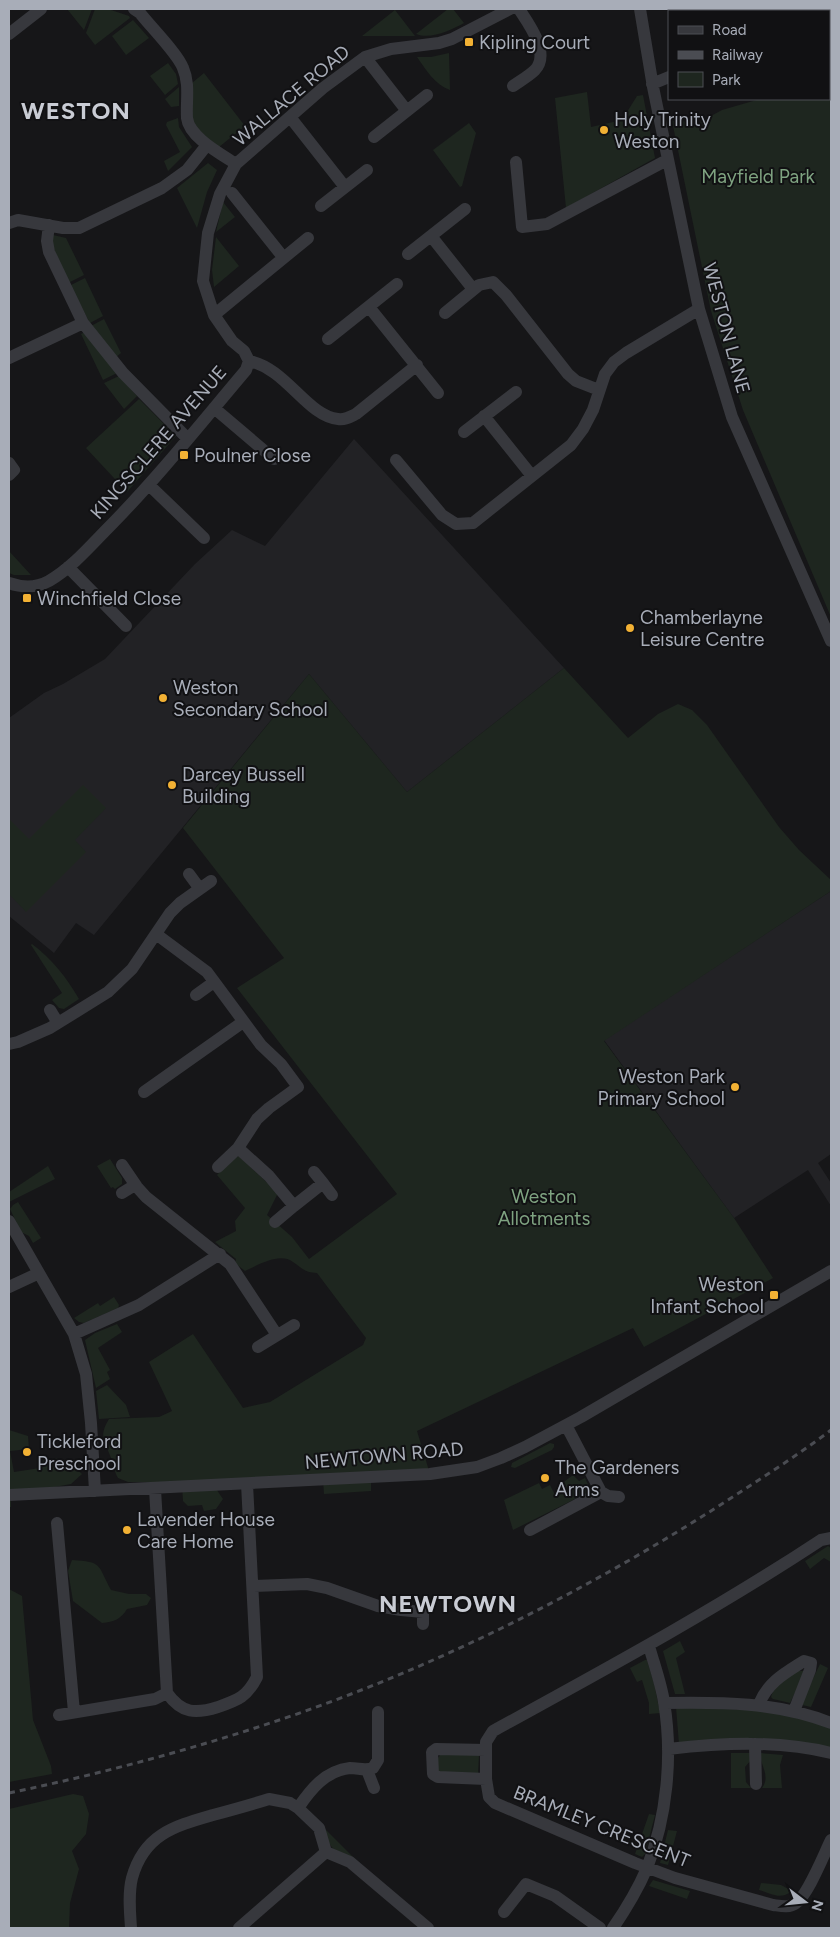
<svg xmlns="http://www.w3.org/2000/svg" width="840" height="1937" viewBox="0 0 840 1937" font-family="Figtree,sans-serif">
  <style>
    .built { fill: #222225 }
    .green { fill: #1e261f }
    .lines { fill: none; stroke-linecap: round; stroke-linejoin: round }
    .minor { stroke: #37383d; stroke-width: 12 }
    .rail { stroke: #4a4c52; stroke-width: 3; stroke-dasharray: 6 5; stroke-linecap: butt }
    .poi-dot { fill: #f2b134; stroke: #111113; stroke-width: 2 }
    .labels { text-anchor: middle; stroke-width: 4; stroke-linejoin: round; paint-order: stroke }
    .poi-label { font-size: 19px; fill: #a8adb8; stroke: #111113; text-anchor: start }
    .street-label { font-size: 19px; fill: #a8adb8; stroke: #111113 }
    .park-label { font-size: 19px; fill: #7fa381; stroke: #111113 }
    .district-label { font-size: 24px; font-weight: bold; letter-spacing: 1px; fill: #c9ccd4; stroke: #111113 }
  </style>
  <rect width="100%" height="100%" fill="#161618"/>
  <path class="built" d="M 354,439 L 564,668 L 407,792 L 309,674 L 94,935 L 76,923 L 54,953 L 9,916 L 9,718 L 44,693 L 63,684 L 105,659 L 195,564 L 232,530 L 265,546 Z
    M 831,891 L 831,1154 L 818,1163 L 831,1183 L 831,1206 L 808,1170 L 734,1218 L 604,1040 Z"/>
  <path class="green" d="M 67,9 L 92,9 L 84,30 Z
    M 95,9 L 108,9 L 129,16 L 130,18 L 95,45 L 86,33 Z
    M 448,9 L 453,9 L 464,23 C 451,30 431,40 416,34 Z
    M 395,10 L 415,36 L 362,36 Z
    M 133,20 L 149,38 L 126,55 L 112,36 Z
    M 449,53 L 450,90 C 434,84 427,71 417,57 L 431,57 Z
    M 168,63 L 176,74 L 178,84 L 165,95 L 150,76 Z
    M 204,73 L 245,126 L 219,147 C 187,124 190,121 192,83 Z
    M 831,77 L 831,617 L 743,410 L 711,311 L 672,121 L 700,122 L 722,110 L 760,99 L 829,99 L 829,78 Z
    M 179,87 L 179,106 L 171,107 L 165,99 Z
    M 587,92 L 591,127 L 622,120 L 637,96 L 643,95 L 655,158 L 566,208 L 555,98 Z
    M 178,118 L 179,127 L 192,147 L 168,171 L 164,161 L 180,152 L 166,125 L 167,122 Z
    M 469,123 L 476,133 L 462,186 L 460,187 L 433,150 Z
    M 208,163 L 217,170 L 207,192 L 197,228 L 177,188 Z
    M 223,202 L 235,217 L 216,232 Z
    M 53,235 L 66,238 L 84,275 L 68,283 L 60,267 L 51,239 Z
    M 216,237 L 239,266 L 214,287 L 212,270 Z
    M 85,278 L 103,316 L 90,323 L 69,286 Z
    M 104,319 L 121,353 L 115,358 L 91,326 Z
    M 85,332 L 117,373 L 103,380 L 81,334 Z
    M 119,376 L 137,396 L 124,409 L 104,383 Z
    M 139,399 L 176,436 L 127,492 L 86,448 Z
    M 9,551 L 31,575 L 14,575 L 9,573 Z
    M 564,668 L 628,738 L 658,714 L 678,704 L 692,710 L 707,725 L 779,827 L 799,850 L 831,880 L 831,891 L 604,1041 L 734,1218 L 773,1278 L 644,1347 L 633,1328 L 417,1431 L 430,1474 L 371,1477 L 371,1491 L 324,1494 L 323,1480 L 212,1483 L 223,1499 L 216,1509 L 204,1511 L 202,1505 L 188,1506 L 183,1501 L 182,1485 L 157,1482 L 128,1482 L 118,1478 C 114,1471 114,1465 111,1458 C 105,1441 98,1437 109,1419 L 159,1417 L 172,1411 L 149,1362 L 193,1334 L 243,1408 L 270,1402 L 363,1345 L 366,1338 L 317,1273 C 303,1272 304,1269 293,1262 C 280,1252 258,1265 245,1271 L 235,1263 L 236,1259 L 215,1242 L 236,1231 L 235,1221 L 245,1208 L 217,1175 L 234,1157 L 239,1156 L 278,1193 L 267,1215 L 292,1237 L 309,1259 L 397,1194 L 237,988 L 284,958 L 183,828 L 309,674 L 407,792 Z
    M 83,785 L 106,808 L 75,840 L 86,852 L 26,912 L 9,894 L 9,819 L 29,839 Z
    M 32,944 C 52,959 67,978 79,999 L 64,1009 L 59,1008 L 52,1000 L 62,993 L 31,945 Z
    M 110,1159 L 122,1178 L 122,1184 L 115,1189 L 113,1187 L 111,1188 L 97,1166 Z
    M 48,1166 L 55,1179 L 9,1202 L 9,1192 Z
    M 18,1202 L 41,1238 L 33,1243 L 29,1236 L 21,1232 L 10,1209 L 13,1205 Z
    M 114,1297 L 119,1305 L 118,1308 L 84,1323 L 79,1322 L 74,1318 L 98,1303 L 100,1306 Z
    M 117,1324 L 122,1332 L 98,1348 L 110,1370 L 107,1372 L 110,1379 L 96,1388 L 85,1340 L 95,1333 Z
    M 107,1385 L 126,1405 L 130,1417 L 99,1419 L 96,1391 Z
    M 9,1428 L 9,1430 L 28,1436 L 29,1449 L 10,1451 L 14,1472 L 40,1468 L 41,1461 C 62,1455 67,1460 82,1474 L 71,1484 L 11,1495 L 11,1507 L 9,1507 Z
    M 550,1443 L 554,1444 L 554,1447 L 552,1450 L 515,1468 L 511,1467 L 512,1463 Z
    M 573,1475 L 579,1481 L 585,1478 L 591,1491 L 513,1530 L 504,1500 L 539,1483 L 542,1489 L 550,1485 L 555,1495 L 564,1491 L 561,1484 Z
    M 828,1546 L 831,1548 L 831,1562 L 824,1558 L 810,1569 L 805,1561 Z
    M 72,1560 C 103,1562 97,1564 111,1590 L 129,1594 L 146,1594 L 151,1598 L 147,1605 L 127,1609 C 121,1619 114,1622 102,1623 L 73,1601 L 68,1571 Z
    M 9,1589 L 22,1596 L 33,1720 L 51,1766 L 52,1774 L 9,1782 Z
    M 680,1641 L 685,1652 L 676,1658 L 685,1694 L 675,1694 L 663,1651 Z
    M 645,1660 L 647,1660 L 654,1683 L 660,1713 L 649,1714 L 649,1703 L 642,1680 L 637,1682 L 630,1668 Z
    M 820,1664 L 828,1668 L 811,1707 L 802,1705 L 801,1703 Z
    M 797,1671 L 804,1671 L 804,1675 L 790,1703 L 773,1699 L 771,1697 L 774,1688 Z
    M 676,1707 L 768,1710 L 831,1727 L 831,1750 L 679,1744 Z
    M 731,1753 L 750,1753 L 751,1760 L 745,1767 L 746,1782 L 751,1788 L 731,1788 Z
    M 760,1753 L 783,1755 L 780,1765 L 782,1788 L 762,1788 C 771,1776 760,1765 760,1753 Z
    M 440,1755 L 479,1755 L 478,1774 L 440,1773 L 438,1770 L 436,1761 Z
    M 73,1794 L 83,1796 L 89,1814 L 86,1834 L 72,1851 L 79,1869 L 70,1903 L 69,1928 L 9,1928 L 9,1809 Z
    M 649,1814 L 655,1815 L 645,1854 L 642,1857 L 635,1854 Z
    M 324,1828 L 356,1860 C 334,1850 331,1853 324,1828 Z
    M 668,1830 L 677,1831 L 668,1865 L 660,1863 Z
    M 653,1880 L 690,1891 L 687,1899 L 649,1886 Z
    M 761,1883 L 781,1885 L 792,1891 C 780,1900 773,1894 759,1890 Z"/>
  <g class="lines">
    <path class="minor" d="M 134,9 L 140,13 C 150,26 178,54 183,68 C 190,84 186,100 187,118 C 189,137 221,154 236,164
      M 640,9 L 653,87 L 699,309 L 732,417 L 831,641
      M 739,11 L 739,9
      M 9,34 L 41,9
      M 365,57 L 407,111
      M 652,84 L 669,77
      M 513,86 C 520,81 529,76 535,70 C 551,53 528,23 519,9
      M 290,117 L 345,187
      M 374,137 L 427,95
      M 516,162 L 522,227 L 547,224 L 667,160
      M 232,193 L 283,257
      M 321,206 L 367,170
      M 9,223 L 18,220 L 63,228 L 79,228 L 162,188 L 187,170 L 207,145
      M 49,225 L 47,241 L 49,252 L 83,323 L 123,373 L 188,439
      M 431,236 L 473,289
      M 408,254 L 465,209
      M 369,307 L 438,393
      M 445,313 L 479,285 L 493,282 L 506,295 L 568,374 L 576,381 L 599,390
      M 214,315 L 308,238
      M 328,339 L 397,284
      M 9,358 L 83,323
      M 249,361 C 286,368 307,416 338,419 C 345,420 350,417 356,414 L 417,365
      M 214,408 L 274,459
      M 484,416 L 532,476
      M 464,432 L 516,392
      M 396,460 L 442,515 L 456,524 L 473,523 L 571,445 L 583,429 L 593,410 L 605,374 L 614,362 L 626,353 L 699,309
      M 9,463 L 14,470 L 9,475
      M 149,485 L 204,538
      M 68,567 L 126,626
      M 9,583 C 23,588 36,588 49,581 C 73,567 92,544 111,525 C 159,476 202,422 246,370 L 249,361 L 244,351 L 232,341 L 214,315 L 203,281 L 208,233 L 220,194 L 236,164 L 323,88 L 365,57 L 391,49 L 439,43 L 452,39 L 510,9
      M 189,874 L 200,889
      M 156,934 L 207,972 L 261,1045 L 281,1064 L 298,1087 L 269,1108 L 257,1119 L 238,1148 L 269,1176 L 294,1206 L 323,1183 L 332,1195
      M 196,995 L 214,982
      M 50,1010 L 58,1023
      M 9,1044 L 18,1042 L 50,1028 L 108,992 L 132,969 L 170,913 L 180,903 L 211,881
      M 144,1092 L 243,1022
      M 122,1165 L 137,1187 L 146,1197 L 230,1264 L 277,1335
      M 218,1167 L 238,1148
      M 314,1172 L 323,1183
      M 122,1193 L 135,1185
      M 9,1221 L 74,1334 L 86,1374 L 91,1423 L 95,1491
      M 275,1222 L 294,1206
      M 9,1287 L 39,1273
      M 74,1334 L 139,1305 L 220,1254
      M 258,1347 L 294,1325
      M 155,1489 L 167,1693 C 182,1714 196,1714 218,1707 C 238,1700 247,1697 257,1677 L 247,1484
      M 601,1492 L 608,1496 L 619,1497
      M 9,1495 L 430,1474 L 477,1467 L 501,1458 L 525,1447 L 581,1417 L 831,1271
      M 57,1523 L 74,1712
      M 530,1530 L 601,1492 L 566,1425
      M 831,1538 L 821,1540 C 715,1610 604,1670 493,1731 L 486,1742 L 486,1779 L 489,1797 L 495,1803 L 635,1863 L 675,1878 L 773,1905 C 781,1906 789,1908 796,1903 C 808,1895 824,1854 831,1840
      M 253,1586 L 307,1584 L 327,1588 L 378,1606 L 401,1610 L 423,1612 L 423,1624
      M 664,1703 C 722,1702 777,1702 831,1723
      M 759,1704 C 768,1682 785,1673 804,1661 L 811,1663 L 810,1670 L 794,1711
      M 59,1715 L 155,1699 L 167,1693
      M 755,1744 L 756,1784
      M 668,1749 C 722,1743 778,1740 831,1753
      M 367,1770 L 374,1788
      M 486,1779 L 438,1777 L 433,1774 L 432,1752 L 436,1749 L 486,1750
      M 298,1808 C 311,1789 325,1771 350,1768 C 359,1768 365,1771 373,1768 L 378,1760 L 378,1712
      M 326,1852 L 350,1862 L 428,1928
      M 504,1912 L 526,1884 L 555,1896 L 600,1928
      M 131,1928 C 130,1912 128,1894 132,1878 C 144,1834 175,1826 213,1815 C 232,1810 250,1805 269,1799 L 290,1803 L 298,1808 L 319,1828 L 326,1852
      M 239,1928 L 326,1852
      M 613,1928 C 626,1909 638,1889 647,1868 C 667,1817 673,1756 664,1702 C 661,1683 654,1664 649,1646"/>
    <path class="rail" d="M 9,1793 C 105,1773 201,1747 294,1715 C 441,1664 583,1592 714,1509 C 754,1483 794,1458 831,1430"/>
  </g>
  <g class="poi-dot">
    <rect x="464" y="37" width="10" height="10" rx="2.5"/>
    <circle cx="604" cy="130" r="5"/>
    <rect x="179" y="450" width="10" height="10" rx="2.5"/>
    <rect x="22" y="593" width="10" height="10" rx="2.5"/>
    <circle cx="630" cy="628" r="5"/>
    <circle cx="163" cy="698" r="5"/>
    <circle cx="172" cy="785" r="5"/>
    <circle cx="735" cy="1087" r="5"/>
    <rect x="769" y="1290" width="10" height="10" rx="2.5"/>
    <circle cx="27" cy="1452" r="5"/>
    <circle cx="545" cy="1478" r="5"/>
    <circle cx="127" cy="1530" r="5"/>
  </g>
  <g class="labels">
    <g class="poi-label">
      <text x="479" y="49">Kipling Court</text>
      <text x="614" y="126">Holy Trinity<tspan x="614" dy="22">Weston</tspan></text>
      <text x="194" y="462">Poulner Close</text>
      <text x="37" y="605">Winchfield Close</text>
      <text x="640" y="624">Chamberlayne<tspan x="640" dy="22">Leisure Centre</tspan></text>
      <text x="173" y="694">Weston<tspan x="173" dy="22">Secondary School</tspan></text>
      <text x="182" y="781">Darcey Bussell<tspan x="182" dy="22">Building</tspan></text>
      <text x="725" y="1083" text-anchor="end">Weston Park<tspan x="725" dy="22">Primary School</tspan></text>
      <text x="764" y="1291" text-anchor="end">Weston<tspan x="764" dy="22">Infant School</tspan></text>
      <text x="37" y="1448">Tickleford<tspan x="37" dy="22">Preschool</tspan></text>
      <text x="555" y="1474">The Gardeners<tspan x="555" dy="22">Arms</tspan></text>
      <text x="137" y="1526">Lavender House<tspan x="137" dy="22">Care Home</tspan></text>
    </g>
    <g class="street-label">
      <text transform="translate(291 95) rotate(-40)" y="7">WALLACE ROAD</text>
      <text transform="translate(727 328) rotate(75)" y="7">WESTON LANE</text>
      <text transform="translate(158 442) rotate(-49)" y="7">KINGSCLERE AVENUE</text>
      <text transform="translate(384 1455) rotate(-5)" y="7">NEWTOWN ROAD</text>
      <text transform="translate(602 1826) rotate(22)" y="7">BRAMLEY CRESCENT</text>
    </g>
    <g class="park-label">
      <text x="758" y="183">Mayfield Park</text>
      <text x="544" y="1203">Weston<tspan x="544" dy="22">Allotments</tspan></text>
    </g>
    <g class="district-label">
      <text x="76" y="119">WESTON</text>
      <text x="448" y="1612">NEWTOWN</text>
    </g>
  </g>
  <rect width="840" height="1937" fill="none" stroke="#a8adb8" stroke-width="20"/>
  <rect x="668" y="10" width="162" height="90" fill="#111113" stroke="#4d4f55"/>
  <rect x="678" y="26" width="25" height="8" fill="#37383d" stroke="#4d4f55"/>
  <text x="712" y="35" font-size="15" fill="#a8adb8">Road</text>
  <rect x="678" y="51" width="25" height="8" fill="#4a4c52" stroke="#4d4f55"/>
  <text x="712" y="60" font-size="15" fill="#a8adb8">Railway</text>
  <rect x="678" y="72" width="25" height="15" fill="#1e261f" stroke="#4d4f55"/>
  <text x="712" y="85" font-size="15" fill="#a8adb8">Park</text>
  <g transform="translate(805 1902) rotate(106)" stroke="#111113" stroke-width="4" paint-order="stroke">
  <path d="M0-4L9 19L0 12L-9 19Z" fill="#a8adb8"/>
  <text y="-8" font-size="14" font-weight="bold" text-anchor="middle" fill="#a8adb8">N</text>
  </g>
</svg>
